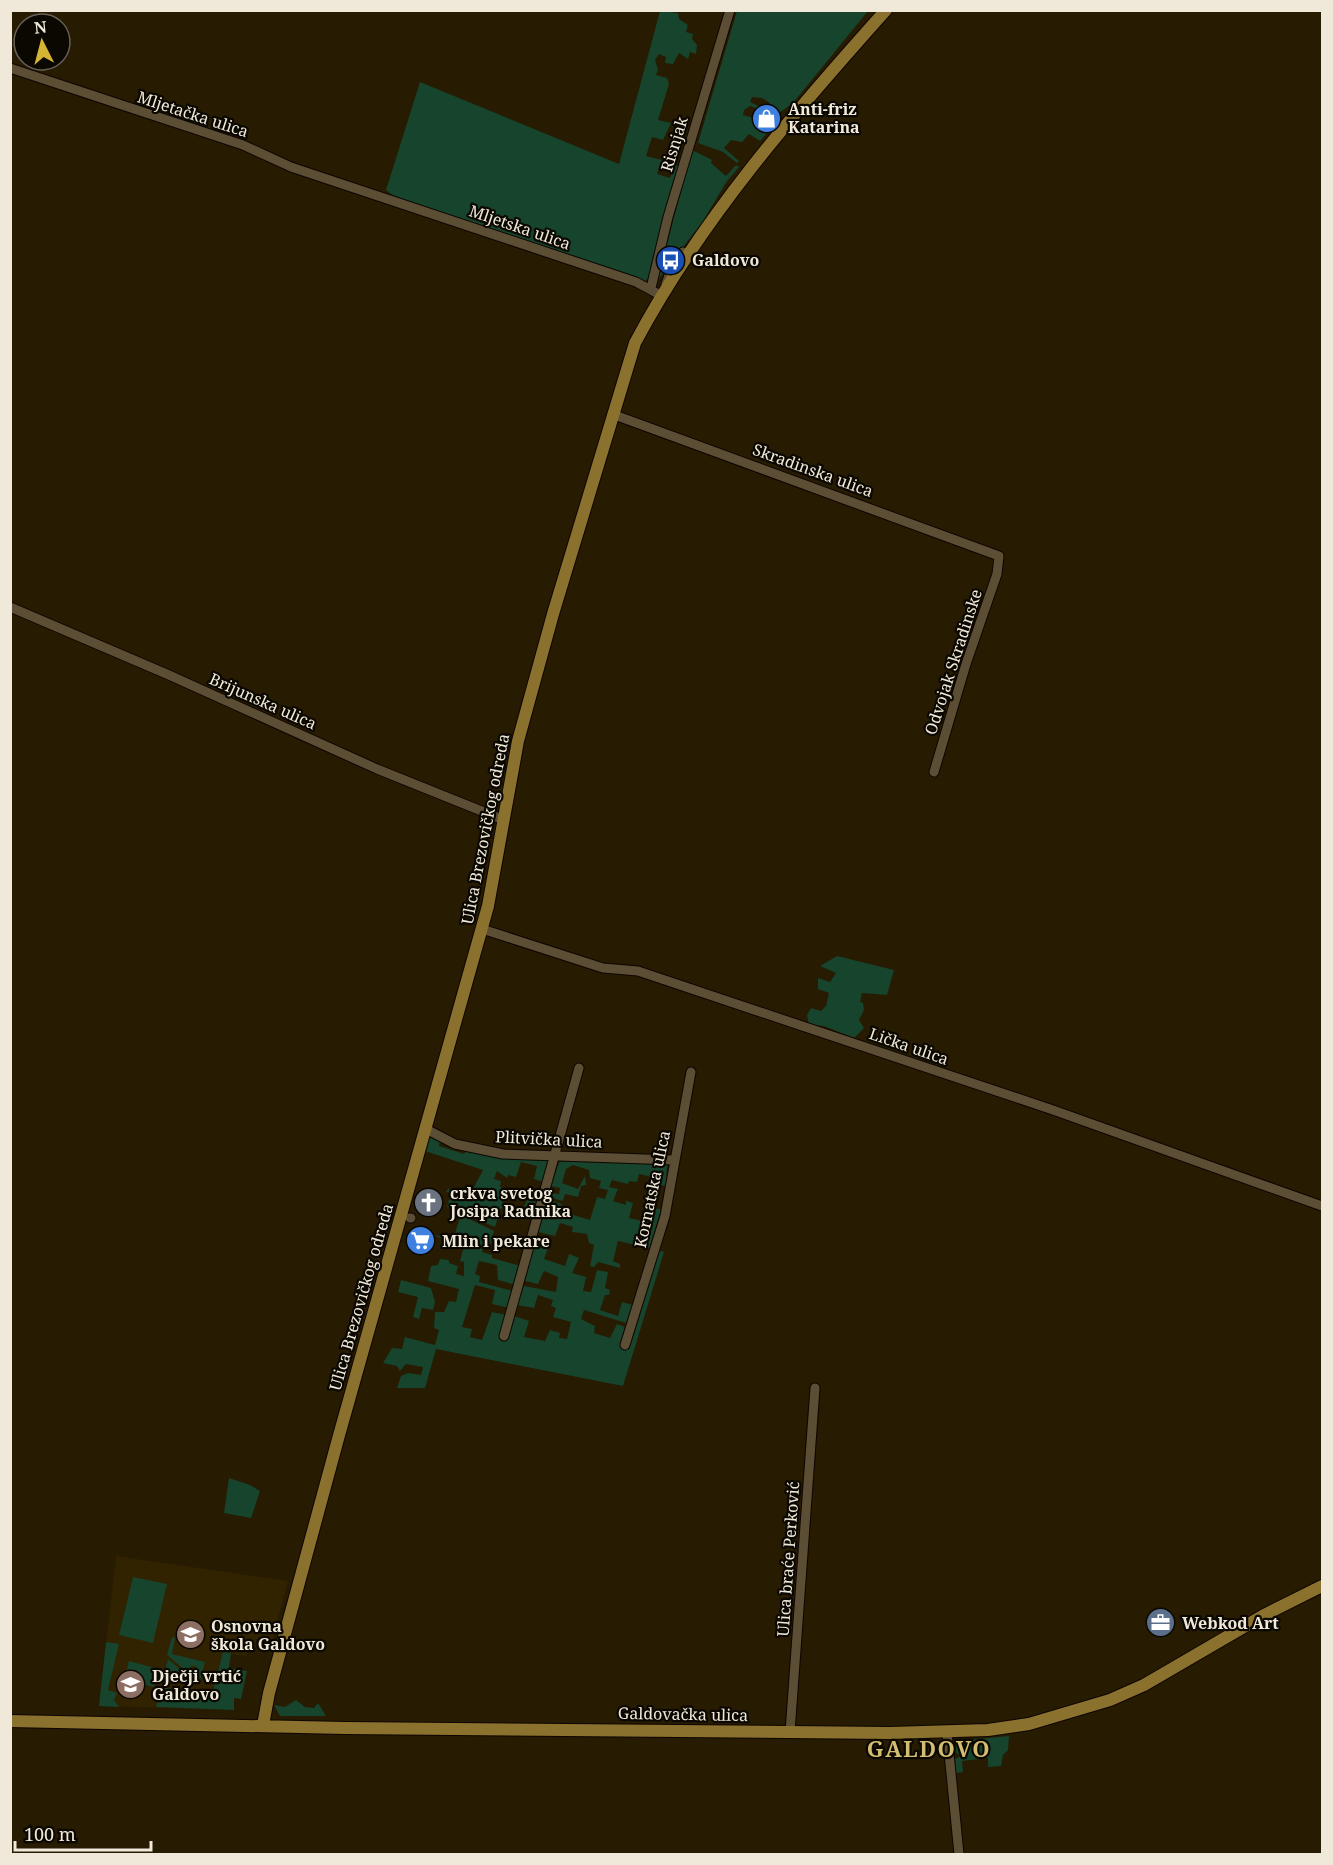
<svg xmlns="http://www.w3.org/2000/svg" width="1333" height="1865" viewBox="0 0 1333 1865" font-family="'Noto Serif',serif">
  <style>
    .built { fill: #312200 }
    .green { fill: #16442d }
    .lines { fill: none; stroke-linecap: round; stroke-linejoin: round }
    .minor-casing { stroke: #0f0500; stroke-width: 11 }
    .major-casing { stroke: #0f0500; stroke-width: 14 }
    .minor { stroke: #5b4e34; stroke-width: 9 }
    .major { stroke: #8a712e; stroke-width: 12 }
    .labels { text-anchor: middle; stroke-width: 4.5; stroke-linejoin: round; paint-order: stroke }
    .poi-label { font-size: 16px; font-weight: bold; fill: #f0e9da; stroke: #0b0701; text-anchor: start }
    .street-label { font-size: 16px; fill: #f0e9da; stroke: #0b0701 }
    .district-label { font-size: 22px; font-weight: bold; letter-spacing: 1.5px; fill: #d3bd70; stroke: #0b0701 }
  </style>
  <rect width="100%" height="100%" fill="#271b02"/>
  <path class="built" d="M 116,1556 L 288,1581 L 272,1642 L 256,1639 L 254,1648 L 249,1647 L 247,1656 L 231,1654 L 219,1709 L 99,1706 Z"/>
  <path class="green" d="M 660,11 L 678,13 L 679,19 L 688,25 L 686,32 L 693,34 L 692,39 L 697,45 L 696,54 L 690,52 L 688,59 L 679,53 L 673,64 L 665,63 L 666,57 L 659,54 L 655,60 L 658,70 L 656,75 L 667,78 L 669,84 L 658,120 L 671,123 L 663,140 L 652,137 L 646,156 L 662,160 L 657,174 L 670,178 L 675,165 L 680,167 L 649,277 L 645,282 L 394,196 L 386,190 L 420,82 L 619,164 Z
    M 737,11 L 868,11 L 793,103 L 772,118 L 765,112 L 770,103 L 762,98 L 752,97 L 750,102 L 764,109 L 762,113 L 754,113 L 756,108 L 750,106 L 744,110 L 743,115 L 754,118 L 754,123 L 767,133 L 760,141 L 749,134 L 742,142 L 731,140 L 724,148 L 739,161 L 737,163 L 723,152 L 698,143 Z
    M 692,150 L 712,160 L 711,163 L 726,176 L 736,165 L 739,167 L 727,181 L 703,221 L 657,281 Z
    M 837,956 L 894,970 L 887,995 L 862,993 L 860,1002 L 863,1003 L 864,1010 L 859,1020 L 864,1028 L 854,1038 L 824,1026 L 809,1025 L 807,1015 L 811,1008 L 821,1011 L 826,1006 L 829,993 L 818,989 L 818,978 L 830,982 L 836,973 L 820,966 Z
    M 433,1137 L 440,1141 L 439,1146 L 464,1154 L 468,1148 L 547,1159 L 549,1163 L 544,1182 L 534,1179 L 537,1166 L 521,1162 L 516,1177 L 508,1175 L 507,1178 L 497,1171 L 494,1179 L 501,1181 L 500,1187 L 505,1189 L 502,1202 L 523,1209 L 527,1200 L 538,1202 L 534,1217 L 501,1208 L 495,1227 L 447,1207 L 451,1193 L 446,1192 L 448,1189 L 476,1198 L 479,1191 L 473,1189 L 483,1170 L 425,1151 L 428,1139 Z
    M 560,1160 L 667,1164 L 666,1186 L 655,1184 L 656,1178 L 639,1174 L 637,1182 L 629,1181 L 628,1184 L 612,1180 L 609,1187 L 618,1189 L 613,1201 L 626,1205 L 626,1201 L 633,1203 L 629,1218 L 648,1222 L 651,1208 L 661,1209 L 650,1248 L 618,1241 L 613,1261 L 620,1264 L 620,1268 L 598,1262 L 594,1267 L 590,1266 L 594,1245 L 589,1243 L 587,1234 L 572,1232 L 573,1227 L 560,1223 L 555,1236 L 538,1232 L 547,1199 L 562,1204 L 560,1211 L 590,1220 L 597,1197 L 605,1199 L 608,1190 L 599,1188 L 601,1181 L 590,1178 L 589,1170 L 573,1165 L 566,1169 L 562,1183 L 578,1189 L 585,1176 L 586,1185 L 581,1186 L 578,1197 L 565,1194 L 563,1201 L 549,1197 L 550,1193 L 559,1194 L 560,1188 L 551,1186 Z
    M 461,1215 L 494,1231 L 490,1245 L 484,1244 L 482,1252 L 492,1255 L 492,1258 L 521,1266 L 516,1285 L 498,1280 L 497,1265 L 479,1261 L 475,1274 L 480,1276 L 479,1282 L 513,1291 L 509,1308 L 492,1304 L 495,1290 L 475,1285 L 462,1327 L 472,1329 L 470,1337 L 482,1340 L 492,1312 L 506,1315 L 499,1338 L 506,1342 L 514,1316 L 529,1321 L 524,1337 L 545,1341 L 550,1330 L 560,1333 L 559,1338 L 567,1339 L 571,1322 L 553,1317 L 556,1308 L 551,1306 L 553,1300 L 538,1295 L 534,1308 L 517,1305 L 524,1286 L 556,1292 L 558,1277 L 544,1271 L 538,1284 L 525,1281 L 534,1242 L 549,1246 L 544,1259 L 565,1266 L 569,1254 L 579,1258 L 572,1273 L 586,1277 L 583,1291 L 591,1292 L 597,1270 L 608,1272 L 605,1288 L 610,1290 L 609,1295 L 605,1295 L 600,1310 L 618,1316 L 622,1302 L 633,1305 L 626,1323 L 584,1310 L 581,1319 L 595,1326 L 594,1333 L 610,1338 L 617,1324 L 625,1327 L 621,1341 L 626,1344 L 658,1250 L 664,1252 L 623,1386 L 436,1349 L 425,1388 L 397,1388 L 401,1376 L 408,1373 L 421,1375 L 423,1367 L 406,1364 L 400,1371 L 397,1366 L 383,1363 L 392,1348 L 402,1349 L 405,1337 L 435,1345 L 439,1330 L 434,1328 L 435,1312 L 444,1312 L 449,1301 L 456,1302 L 459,1289 L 428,1281 L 431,1266 L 438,1265 L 440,1259 L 449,1260 L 449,1263 L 458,1266 L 456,1274 L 464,1276 L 464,1262 L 460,1261 L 464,1246 L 430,1234 L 453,1239 Z
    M 401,1280 L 431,1288 L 435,1302 L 433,1310 L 422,1308 L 419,1319 L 413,1317 L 418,1297 L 398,1292 Z
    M 229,1478 L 250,1485 L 260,1491 L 251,1518 L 224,1513 Z
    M 133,1577 L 167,1584 L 153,1643 L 119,1635 Z
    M 172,1637 L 175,1638 L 172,1654 L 205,1662 L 200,1681 L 189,1674 L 197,1672 L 197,1667 L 192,1666 L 186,1671 L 167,1655 Z
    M 106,1642 L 119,1644 L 108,1690 L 117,1693 L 114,1700 L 119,1707 L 99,1706 Z
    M 223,1652 L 231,1653 L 229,1668 L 247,1671 L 241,1699 L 234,1698 L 234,1710 L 156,1707 L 168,1659 L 191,1679 L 167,1673 L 164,1687 L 211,1699 Z
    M 129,1661 L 159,1669 L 154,1687 L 124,1680 Z
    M 296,1700 L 305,1707 L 314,1708 L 318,1703 L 326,1716 L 280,1716 L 274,1705 L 285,1707 Z
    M 1009,1736 L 1008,1750 L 1003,1755 L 1001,1766 L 988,1767 L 988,1758 L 962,1761 L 963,1772 L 956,1773 L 955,1759 L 961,1756 L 955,1752 L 957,1741 Z"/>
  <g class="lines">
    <defs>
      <path id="minor" d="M 10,68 L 243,145 L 291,167 L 636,282 L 662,296
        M 666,284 L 671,270 L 683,252
        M 651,288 L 668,217 L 730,10
        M 612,414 L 999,556 L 997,574 L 966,664 L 934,772
        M 10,607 L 169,675 L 377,769 L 504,820
        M 482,929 L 603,968 L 638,971 L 1053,1110 L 1322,1206
        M 426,1129 L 455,1144 L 503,1154 L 674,1160
        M 410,1218 L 411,1218
        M 504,1336 L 579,1068
        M 625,1345 L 665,1216 L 691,1072
        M 790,1732 L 815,1388
        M 947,1733 L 959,1854"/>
      <path id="major" d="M 10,1721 L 345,1728 L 890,1733 L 988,1730 L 1029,1724 L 1110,1700 L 1144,1685 L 1266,1614 L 1322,1586
        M 263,1725 L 269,1693 L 338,1439 L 488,906 L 518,741 L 553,614 L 635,343 C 701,219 793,114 886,10"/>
    </defs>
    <use href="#minor" class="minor-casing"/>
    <use href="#major" class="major-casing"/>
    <use href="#minor" class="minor"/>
    <use href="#major" class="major"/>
  </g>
  <defs>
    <symbol id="shop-disc" viewBox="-11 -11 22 22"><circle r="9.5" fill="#3f7fe0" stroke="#0b0701"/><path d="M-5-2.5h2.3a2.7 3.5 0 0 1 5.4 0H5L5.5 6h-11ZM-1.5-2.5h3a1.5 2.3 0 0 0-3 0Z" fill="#fff"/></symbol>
    <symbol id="bus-disc" viewBox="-11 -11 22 22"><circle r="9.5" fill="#1a4fb4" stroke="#0b0701"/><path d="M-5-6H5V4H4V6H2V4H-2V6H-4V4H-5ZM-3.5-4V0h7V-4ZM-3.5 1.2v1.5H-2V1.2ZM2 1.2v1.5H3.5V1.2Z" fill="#fff"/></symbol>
    <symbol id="church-disc" viewBox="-11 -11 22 22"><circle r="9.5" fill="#6b7280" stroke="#0b0701"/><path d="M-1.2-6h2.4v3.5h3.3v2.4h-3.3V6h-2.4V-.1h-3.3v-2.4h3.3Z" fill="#fff"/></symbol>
    <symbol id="supermarket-disc" viewBox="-11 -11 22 22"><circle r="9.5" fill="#3f7fe0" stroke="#0b0701"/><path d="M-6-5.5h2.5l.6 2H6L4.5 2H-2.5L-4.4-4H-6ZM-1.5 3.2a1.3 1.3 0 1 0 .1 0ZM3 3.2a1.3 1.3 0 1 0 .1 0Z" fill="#fff"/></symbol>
    <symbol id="office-disc" viewBox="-11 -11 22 22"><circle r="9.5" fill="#5c6f8a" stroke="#0b0701"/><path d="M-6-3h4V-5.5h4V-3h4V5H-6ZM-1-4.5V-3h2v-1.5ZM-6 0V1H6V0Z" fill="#fff"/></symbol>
    <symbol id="school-disc" viewBox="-11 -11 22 22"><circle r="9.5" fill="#8d6e63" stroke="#0b0701"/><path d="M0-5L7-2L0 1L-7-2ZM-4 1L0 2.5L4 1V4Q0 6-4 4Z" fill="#fff"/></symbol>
  </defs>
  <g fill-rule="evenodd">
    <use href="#shop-disc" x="750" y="102" width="33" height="33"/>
    <use href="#bus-disc" x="654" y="244" width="33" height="33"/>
    <use href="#church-disc" x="412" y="1186" width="33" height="33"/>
    <use href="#supermarket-disc" x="404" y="1224" width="33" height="33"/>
    <use href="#office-disc" x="1144" y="1606" width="33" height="33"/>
    <use href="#school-disc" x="174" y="1618" width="33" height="33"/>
    <use href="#school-disc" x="114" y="1668" width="33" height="33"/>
  </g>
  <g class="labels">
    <g class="poi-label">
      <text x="788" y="115">Anti-friz<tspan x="788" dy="18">Katarina</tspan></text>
      <text x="692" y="266">Galdovo</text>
      <text x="450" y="1199">crkva svetog<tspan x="450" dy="18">Josipa Radnika</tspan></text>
      <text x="442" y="1247">Mlin i pekare</text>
      <text x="1182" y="1629">Webkod Art</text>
      <text x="211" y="1632">Osnovna<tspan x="211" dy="18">škola Galdovo</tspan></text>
      <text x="152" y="1682">Dječji vrtić<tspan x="152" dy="18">Galdovo</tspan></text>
    </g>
    <g class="street-label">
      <text transform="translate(193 114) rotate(18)" y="6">Mljetačka ulica</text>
      <text transform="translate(674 144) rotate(-73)" y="6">Risnjak</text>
      <text transform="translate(520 227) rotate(19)" y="6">Mljetska ulica</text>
      <text transform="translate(813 470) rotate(20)" y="6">Skradinska ulica</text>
      <text transform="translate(953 662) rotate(-72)" y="6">Odvojak Skradinske</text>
      <text transform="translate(263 701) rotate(24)" y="6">Brijunska ulica</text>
      <text transform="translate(485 829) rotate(-79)" y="6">Ulica Brezovičkog odreda</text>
      <text transform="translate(909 1046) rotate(19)" y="6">Lička ulica</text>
      <text transform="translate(549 1139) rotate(3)" y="6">Plitvička ulica</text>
      <text transform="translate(652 1189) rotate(-78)" y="6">Kornatska ulica</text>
      <text transform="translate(361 1297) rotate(-74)" y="6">Ulica Brezovičkog odreda</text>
      <text transform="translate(788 1559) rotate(-86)" y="6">Ulica braće Perković</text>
      <text transform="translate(683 1714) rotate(1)" y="6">Galdovačka ulica</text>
    </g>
    <g class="district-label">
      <text x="929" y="1757">GALDOVO</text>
    </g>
  </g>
  <rect width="1333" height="1865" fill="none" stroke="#f0e9da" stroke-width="24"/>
  <g transform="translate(42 42) rotate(354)"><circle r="28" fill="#0b0701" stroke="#676158" stroke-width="1.5"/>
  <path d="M0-4.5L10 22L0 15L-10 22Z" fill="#d6b534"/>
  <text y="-9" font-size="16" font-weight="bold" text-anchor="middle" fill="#f0e9da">N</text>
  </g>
  <path d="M15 1841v9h136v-9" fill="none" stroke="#f0e9da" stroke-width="3"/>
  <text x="24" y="1841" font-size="18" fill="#f0e9da" stroke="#0b0701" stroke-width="4.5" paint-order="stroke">100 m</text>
</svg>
